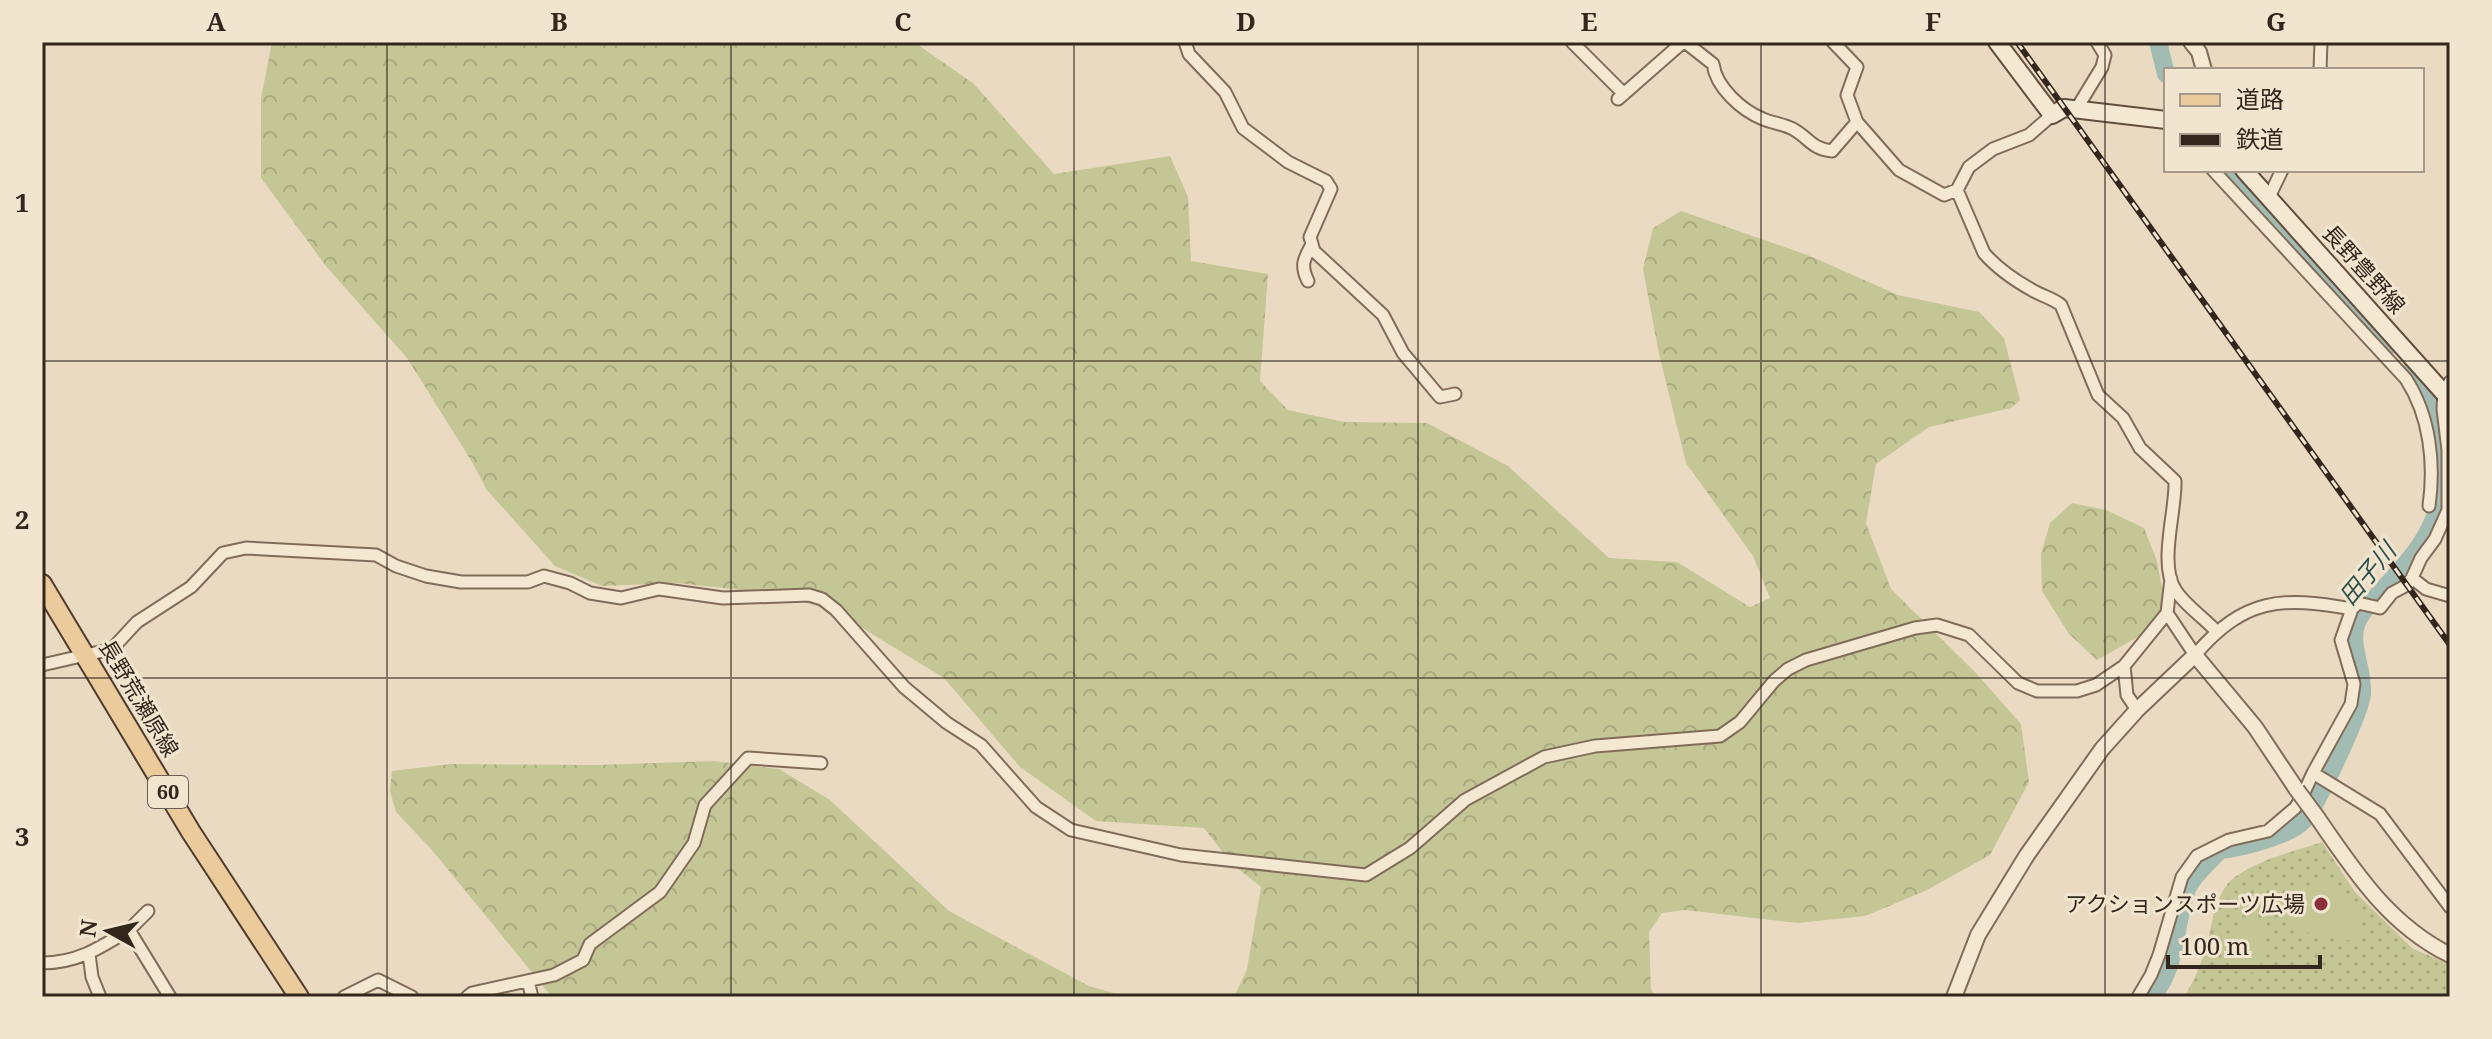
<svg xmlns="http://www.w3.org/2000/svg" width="2492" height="1039" viewBox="0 0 2492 1039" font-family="'Noto Serif','Noto Sans JP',serif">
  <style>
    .grass { fill: url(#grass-dots) }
    .forest { fill: url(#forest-crowns) }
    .garden { fill: #c5c696 }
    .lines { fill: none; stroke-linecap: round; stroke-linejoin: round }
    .river { stroke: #a3bcb3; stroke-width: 18 }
    .minor-casing { stroke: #816c5a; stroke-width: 15 }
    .tertiary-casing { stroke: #816c5a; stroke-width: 18 }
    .secondary-casing { stroke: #634d3d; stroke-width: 20 }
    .primary-casing { stroke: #4f3b2e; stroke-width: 22 }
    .minor { stroke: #f5e8d3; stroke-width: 11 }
    .tertiary { stroke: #f5e8d3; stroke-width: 14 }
    .secondary { stroke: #f5e8d3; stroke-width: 16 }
    .primary { stroke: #ebcb9b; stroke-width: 18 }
    .rail-casing { stroke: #32261d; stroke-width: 6 }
    .rail { stroke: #f2e5d0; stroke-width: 3; stroke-dasharray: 9; stroke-linecap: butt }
    .tertiary-bridge-casing { stroke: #816c5a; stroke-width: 18; stroke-linecap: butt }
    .tertiary-bridge { stroke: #f5e8d3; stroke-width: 14 }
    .grid { fill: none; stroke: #32261d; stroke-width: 2; stroke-opacity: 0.55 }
    .poi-dot { fill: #8b2f38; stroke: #f2e5d0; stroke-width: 3 }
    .labels { text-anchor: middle; stroke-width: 6; stroke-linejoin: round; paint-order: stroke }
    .shield { fill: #f2e5d0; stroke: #6c5f53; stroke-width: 2 }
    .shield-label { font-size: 20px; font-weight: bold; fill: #32261d }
    .street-label { font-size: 22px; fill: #32261d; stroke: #f2e5d0 }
    .poi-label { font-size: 22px; fill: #32261d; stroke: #f2e5d0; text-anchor: end }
    .water-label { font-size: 24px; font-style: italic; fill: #2e514c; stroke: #f2e5d0 }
    .neatline { fill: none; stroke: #32261d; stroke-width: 3 }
    .grid-label { font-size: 26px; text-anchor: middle; font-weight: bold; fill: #32261d }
  </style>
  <defs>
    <pattern id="grass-dots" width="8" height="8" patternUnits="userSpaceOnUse" patternTransform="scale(2)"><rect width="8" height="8" fill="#c5c696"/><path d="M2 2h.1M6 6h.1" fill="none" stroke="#aaaa81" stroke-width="1.8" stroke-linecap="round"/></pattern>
    <pattern id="forest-crowns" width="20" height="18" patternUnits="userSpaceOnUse" patternTransform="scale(2)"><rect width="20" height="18" fill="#c5c696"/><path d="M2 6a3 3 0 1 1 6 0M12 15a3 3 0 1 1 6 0" fill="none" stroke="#aaaa81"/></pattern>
  </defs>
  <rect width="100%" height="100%" fill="#eadac1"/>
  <path class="grass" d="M 2322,842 L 2355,892 L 2412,948 L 2450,965 L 2450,997 L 2184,997 C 2193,983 2200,967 2205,951 C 2212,929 2214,892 2235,877 C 2260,859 2293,852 2322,842 Z"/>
  <path class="forest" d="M 272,42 L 914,42 L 974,84 L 1054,174 L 1170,156 L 1188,197 L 1191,261 L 1268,274 L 1260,381 L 1288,410 L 1344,422 L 1427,423 L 1508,466 L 1609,558 L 1677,562 L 1750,607 L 1770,598 L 1753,556 L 1686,463 L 1659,354 L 1643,269 L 1653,228 L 1681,211 L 1810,256 L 1898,295 L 1979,312 L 2004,338 L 2020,400 L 2011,408 L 1929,427 L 1876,464 L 1866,523 L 1891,589 L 1976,673 L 2021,724 L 2029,782 L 1990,855 L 1925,891 L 1865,916 L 1798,923 L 1685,910 L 1662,913 L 1649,932 L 1651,989 L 1655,997 L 1234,997 L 1247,969 L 1261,887 L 1231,863 L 1204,828 L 1096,821 L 1020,767 L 944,678 L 836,612 L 778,594 L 677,583 L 602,586 L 555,566 L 487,490 L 472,462 L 407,358 L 326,266 L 261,178 L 261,98 Z
    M 2072,503 L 2106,510 L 2144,528 L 2157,561 L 2168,620 L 2097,660 L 2069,634 L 2042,591 L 2041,554 L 2050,523 Z
    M 714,761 L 779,769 L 830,800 L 949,911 L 1089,986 L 1127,997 L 552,997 L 432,850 L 396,812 L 390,791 L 392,771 L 451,764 L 596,765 Z"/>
  <path class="garden" d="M 2330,879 L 2363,918 L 2359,942 L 2286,929 L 2294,890 Z
    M 2241,921 L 2267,924 L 2259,973 L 2236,971 L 2223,958 L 2232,932 Z"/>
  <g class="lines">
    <path class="river" d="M 2158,42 L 2166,74
      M 2231,170 L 2358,312 L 2392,345
      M 2151,997 C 2178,969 2174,924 2187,889 C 2193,875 2210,861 2220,850 C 2241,848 2290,836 2304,820 C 2317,805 2360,713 2362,694 C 2364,670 2348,644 2357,622 C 2362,609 2378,596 2387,585 C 2434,534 2448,509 2438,439 C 2435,414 2430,384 2413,366"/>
    <defs>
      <path id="minor" d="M 1185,42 L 1189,54 L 1225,92 L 1243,128 L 1288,162 L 1326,181 L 1331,189 L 1310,237 L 1314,251 L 1383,315 L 1403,353 L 1440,397 L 1455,394
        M 1572,42 L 1624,94
        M 1685,42 L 1713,64 C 1716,87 1741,110 1763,119 C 1772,123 1784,124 1793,129 C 1809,138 1812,149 1832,151 L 1857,122
        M 1833,42 L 1857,67 L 1847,95 L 1857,122 L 1899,170 L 1944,195 L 1957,190
        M 2320,70 L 2321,42
        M 1618,99 L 1683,42
        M 2077,108 L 2102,67 L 2105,55 L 2097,42
        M 2052,115 L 2029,135 L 1993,149 L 1969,167 L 1957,190 L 1984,253 C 1996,267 2016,281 2032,290 C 2042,296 2052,298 2061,305 L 2098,395 L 2123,418 L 2140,448 L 2175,481 C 2176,512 2158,565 2176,591 C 2186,606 2204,618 2216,631
        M 2213,170 L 2406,379 C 2430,416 2435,463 2429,506
        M 2269,197 L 2282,170
        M 1308,281 C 1300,265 1304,259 1312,244
        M 2412,578 L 2426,589 L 2450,596
        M 2167,613 L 2195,655 C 2244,598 2281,596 2352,609 L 2358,603 L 2380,608 L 2392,593 L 2407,585 L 2412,578 L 2421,558 L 2435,539 L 2448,510 L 2448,450 L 2443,409 L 2444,391 L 2450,382
        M 42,665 L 112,649 L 137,622 L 191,587 L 223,553 L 246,548 L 376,555 L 396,566 L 426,576 L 461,582 L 528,582 L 544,576 L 570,583 L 590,593 L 621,598 L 659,589 L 723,598 L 809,595 L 822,599 L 836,610 L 904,687 L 947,723 L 981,745 L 1036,807 L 1071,830 L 1181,855 L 1366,875 L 1410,848 L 1465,800 L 1544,757 L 1595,746 L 1720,736 L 1740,722 L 1774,681 L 1788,669 L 1806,660 L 1915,628 L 1937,625 L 1969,635 L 2018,683 L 2037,691 L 2077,691 L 2096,685 L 2124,666 L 2167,613 L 2171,579
        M 2124,666 L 2127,695 L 2137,710
        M 2313,773 L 2380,814 L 2450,907
        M 129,930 L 148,911
        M 89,954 L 92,977 L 100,997
        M 42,963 C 77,963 100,948 129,930 L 170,997
        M 528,981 L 532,997
        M 344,997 L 378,980 L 412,997
        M 467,997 L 472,993 L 554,975 L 583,960 L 590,944 L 660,892 L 694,843 L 705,805 L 748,758 L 821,763
        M 2138,997 L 2151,975 L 2159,955 L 2182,877 L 2197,856 L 2229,840 L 2268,831 L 2295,808 L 2301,799 L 2313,773 L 2351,704 L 2354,684 L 2341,640 L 2352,609"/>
      <path id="tertiary" d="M 2191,42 L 2199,52 L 2204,70
        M 2317,817 C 2354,871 2389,925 2450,955
        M 1954,997 L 1978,935 L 2027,855 L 2102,749 L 2137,710 L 2195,655 L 2255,727 L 2297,790"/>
      <path id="secondary" d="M 1997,42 L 2052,115 L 2064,108 L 2166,120
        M 2244,170 L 2450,400"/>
      <path id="primary" d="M 42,584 L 191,832 L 299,997"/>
    </defs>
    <use href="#minor" class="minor-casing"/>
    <use href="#tertiary" class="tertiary-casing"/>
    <use href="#secondary" class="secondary-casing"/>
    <use href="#primary" class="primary-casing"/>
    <use href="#minor" class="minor"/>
    <use href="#tertiary" class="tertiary"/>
    <use href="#secondary" class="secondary"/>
    <use href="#primary" class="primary"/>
    <defs>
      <path id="rail" d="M 2017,42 L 2450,645"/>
    </defs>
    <use href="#rail" class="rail-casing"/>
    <use href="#rail" class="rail"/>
    <defs>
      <path id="tertiary-bridge" d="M 2297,790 L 2317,817"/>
    </defs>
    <use href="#tertiary-bridge" class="tertiary-bridge-casing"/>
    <use href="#tertiary-bridge" class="tertiary-bridge"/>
  </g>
  <path class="grid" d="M 387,42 L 387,997M 731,42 L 731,997M 1074,42 L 1074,997M 1418,42 L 1418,997M 1761,42 L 1761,997M 2105,42 L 2105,997M 42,361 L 2450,361M 42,678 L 2450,678"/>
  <circle class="poi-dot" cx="2321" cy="904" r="8"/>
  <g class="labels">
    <rect class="shield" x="148" y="776" width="40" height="32" rx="6"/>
    <g class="shield-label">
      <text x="168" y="799">60</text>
    </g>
    <g class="street-label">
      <text transform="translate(2364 269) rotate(48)" y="8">長野豊野線</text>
      <text transform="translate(139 698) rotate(59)" y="8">長野荒瀬原線</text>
    </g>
    <g class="poi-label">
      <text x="2305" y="912">アクションスポーツ広場</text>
    </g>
    <g class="water-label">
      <text transform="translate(2368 574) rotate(-50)" y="8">田子川</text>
    </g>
  </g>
  <rect width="2492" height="1039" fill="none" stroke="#f2e5d0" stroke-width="88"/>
  <rect x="2164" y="68" width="260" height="104" fill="#f2e5d0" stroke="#a59988" stroke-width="2"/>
  <rect x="2180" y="94" width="40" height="12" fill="#ebcb9b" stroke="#a59988" stroke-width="2"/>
  <text x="2236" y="108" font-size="24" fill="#32261d">道路</text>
  <rect x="2180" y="134" width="40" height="12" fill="#32261d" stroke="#a59988" stroke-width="2"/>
  <text x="2236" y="148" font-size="24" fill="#32261d">鉄道</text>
  <g transform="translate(108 931) rotate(278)" stroke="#f2e5d0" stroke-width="6" paint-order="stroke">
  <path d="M0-6L14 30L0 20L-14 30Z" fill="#32261d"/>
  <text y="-12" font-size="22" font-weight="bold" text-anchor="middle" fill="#32261d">N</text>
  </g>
  <path d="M2168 955v12h152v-12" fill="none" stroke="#32261d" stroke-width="4"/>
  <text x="2180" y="955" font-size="24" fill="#32261d" stroke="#f2e5d0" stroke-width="6" paint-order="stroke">100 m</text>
  <rect x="44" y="44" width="2404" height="951" class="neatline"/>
  <g class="grid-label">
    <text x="216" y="31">A</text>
    <text x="559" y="31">B</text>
    <text x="903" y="31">C</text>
    <text x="1246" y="31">D</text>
    <text x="1589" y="31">E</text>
    <text x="1933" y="31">F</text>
    <text x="2276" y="31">G</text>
    <text x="22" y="212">1</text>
    <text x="22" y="529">2</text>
    <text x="22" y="846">3</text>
  </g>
</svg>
